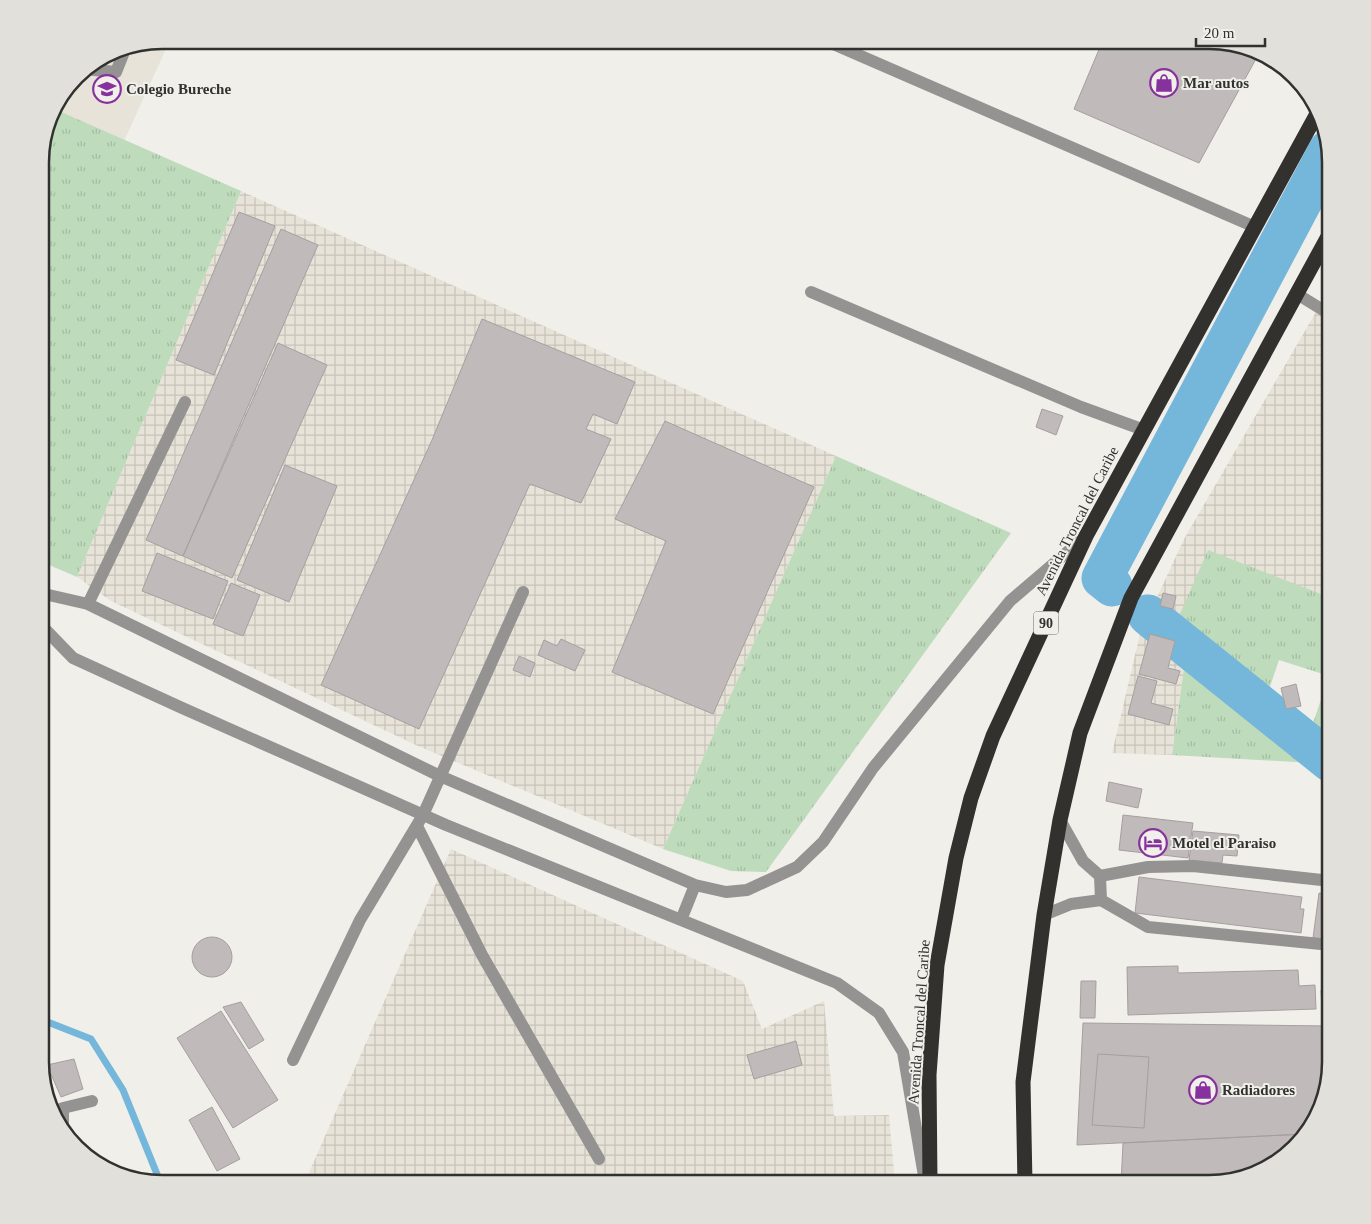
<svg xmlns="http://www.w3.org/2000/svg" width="1371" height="1224" viewBox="0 0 1371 1224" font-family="'Times New Roman',serif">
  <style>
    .built { fill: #e7e3d8 }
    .industrial { fill: url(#industrial-grid) }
    .grass { fill: url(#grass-tufts); fill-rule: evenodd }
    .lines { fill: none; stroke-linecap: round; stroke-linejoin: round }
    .stream { stroke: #75b6db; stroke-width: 7 }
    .river { stroke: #75b6db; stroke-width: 41 }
    .building { fill: #c0bbba; stroke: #a59f9f }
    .minor { stroke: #949391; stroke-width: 12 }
    .highway { stroke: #33312e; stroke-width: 15 }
    .labels { text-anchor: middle; stroke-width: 4; stroke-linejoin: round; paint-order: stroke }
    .shield { fill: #f0efea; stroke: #6a6a67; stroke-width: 1 }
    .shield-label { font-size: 14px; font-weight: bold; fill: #31312f }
    .poi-label { font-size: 15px; font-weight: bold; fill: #31312f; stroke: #f0efea; text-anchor: start }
    .street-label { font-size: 15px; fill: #31312f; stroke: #f0efea }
    .rim { fill: none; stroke: #31312f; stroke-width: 2.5 }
  </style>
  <defs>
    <pattern id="industrial-grid" width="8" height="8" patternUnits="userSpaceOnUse" patternTransform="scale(1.25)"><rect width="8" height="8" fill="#e7e3d8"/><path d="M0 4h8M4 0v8" fill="none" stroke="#c7c3ba"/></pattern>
    <pattern id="grass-tufts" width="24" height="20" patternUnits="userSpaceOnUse" patternTransform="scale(1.25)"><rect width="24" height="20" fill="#bedbbc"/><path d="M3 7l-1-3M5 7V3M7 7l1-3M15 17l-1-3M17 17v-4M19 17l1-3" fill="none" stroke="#a4bca2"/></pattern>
  </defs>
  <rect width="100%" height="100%" fill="#f0efea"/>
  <path class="built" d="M 161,40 L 170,40 L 124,141 L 52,109 L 81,70 L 115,49 Z"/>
  <path class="industrial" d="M 241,191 L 836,456 L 663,849 L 418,746 L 111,601 L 77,577 Z
    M 1331,286 L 1331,591 L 1176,623 L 1184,668 L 1172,755 L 1112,753 L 1140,634 L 1184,539 Z
    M 451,849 L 743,981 L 762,1029 L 824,1001 L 834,1116 L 889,1115 L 895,1184 L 304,1184 Z"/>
  <path class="grass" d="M 52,108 L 241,191 L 77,577 L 40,561 L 40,153 Z
    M 836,456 L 1011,533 L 766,872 L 731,871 L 663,849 Z
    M 1208,550 L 1321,594 L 1331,591 L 1331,771 L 1312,763 L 1172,755 L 1184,668 L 1176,623 ZM 1279,660 L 1329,676 L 1312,726 L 1262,710 Z"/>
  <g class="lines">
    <path class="stream" d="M 40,1019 L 91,1039 L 123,1090 L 161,1184"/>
    <path class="river" d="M 1112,586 L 1102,578 L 1329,150
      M 1148,615 L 1331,762"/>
  </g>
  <path class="building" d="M 1103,40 L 1210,40 L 1221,42 L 1257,57 L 1199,163 L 1074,109 Z
    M 239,212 L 275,226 L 214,375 L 176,360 Z
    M 281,229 L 318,245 L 183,556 L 146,540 Z
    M 482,319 L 635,382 L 617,424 L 593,414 L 586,429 L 611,439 L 581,503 L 530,484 L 419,729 L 321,685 L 432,440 Z
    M 278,343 L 327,365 L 232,578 L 183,556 Z
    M 1042,409 L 1063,416 L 1056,435 L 1036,427 Z
    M 665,421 L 814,487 L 713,714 L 612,672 L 666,541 L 615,519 Z
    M 285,465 L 337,486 L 289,602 L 237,580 Z
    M 157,553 L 228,581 L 213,619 L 142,591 Z
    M 231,583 L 260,595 L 243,636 L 213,624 Z
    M 1163,593 L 1176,596 L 1173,609 L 1160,606 Z
    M 1150,634 L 1175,641 L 1168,668 L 1180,671 L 1176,684 L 1139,674 Z
    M 561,639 L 585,650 L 575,671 L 538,655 L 544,640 L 557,646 Z
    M 519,656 L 535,663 L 530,677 L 513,670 Z
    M 1138,676 L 1157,681 L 1151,703 L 1173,709 L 1169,725 L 1128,714 Z
    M 1296,684 L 1301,706 L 1286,709 L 1281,688 Z
    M 1109,782 L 1142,789 L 1138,808 L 1106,801 Z
    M 1123,815 L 1193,823 L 1188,858 L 1119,850 Z
    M 1193,831 L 1239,835 L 1237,856 L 1223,855 L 1222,863 L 1189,860 Z
    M 1139,877 L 1302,897 L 1300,909 L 1304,909 L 1301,933 L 1135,913 Z
    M 1319,893 L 1331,894 L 1331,940 L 1313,938 Z
    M192 957a20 20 0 1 1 40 0a20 20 0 1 1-40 0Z
    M 1178,966 L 1178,973 L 1298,970 L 1299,986 L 1315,985 L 1316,1009 L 1128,1015 L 1127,967 Z
    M 1081,981 L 1096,981 L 1095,1018 L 1080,1018 Z
    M 1321,990 L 1331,990 L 1331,1011 L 1322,1011 Z
    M 241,1002 L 264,1040 L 249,1049 L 223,1007 Z
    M 221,1011 L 278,1100 L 233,1128 L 177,1038 Z
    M 1083,1023 L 1331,1026 L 1331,1070 L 1322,1109 L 1305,1134 L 1077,1145 Z
    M 796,1041 L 802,1065 L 754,1079 L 747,1055 Z
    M 1098,1054 L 1149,1057 L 1144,1128 L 1092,1125 Z
    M 74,1059 L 83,1089 L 61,1097 L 47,1065 Z
    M 212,1107 L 240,1159 L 217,1171 L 189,1120 Z
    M 1305,1134 L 1296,1148 L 1256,1175 L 1210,1184 L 1121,1184 L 1123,1143 Z"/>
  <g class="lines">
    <path class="minor" d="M 824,40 L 1255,227
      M 83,69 L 116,72 L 126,47
      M 811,292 L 1081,407 L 1144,430
      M 1297,294 L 1331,315
      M 40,593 L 88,604 L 440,776 L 695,885 L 726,892 L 747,890 L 797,867 L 823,842 L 873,768 L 1010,601 L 1086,536
      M 88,604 L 185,402
      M 40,624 L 73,658 L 180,707 L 446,825 L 837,983 L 879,1013 L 903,1052 L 925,1182
      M 1060,820 L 1083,861 L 1100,876 L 1148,867 L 1193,866 L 1331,881
      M 417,826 L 482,955 L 599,1159
      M 1100,876 L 1101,900
      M 1044,915 L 1071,904 L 1101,900 L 1148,927 L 1331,945
      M 681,920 L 695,885
      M 293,1060 L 360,920 L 423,815 L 523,592
      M 52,1113 L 63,1108 L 92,1101
      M 63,1130 L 63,1108"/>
    <path class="highway" d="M 930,1184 L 929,1075 L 937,965 L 956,858 L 971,798 L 993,736 L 1086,536 L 1319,110
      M 1025,1184 L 1023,1082 L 1044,915 L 1060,820 L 1080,733 L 1131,598 L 1331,231"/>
  </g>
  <defs>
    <symbol id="shop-ring" viewBox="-11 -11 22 22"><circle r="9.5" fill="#f0efea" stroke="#87319e" stroke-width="1.5"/><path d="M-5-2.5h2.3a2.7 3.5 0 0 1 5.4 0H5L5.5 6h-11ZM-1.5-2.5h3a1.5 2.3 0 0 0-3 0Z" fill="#87319e"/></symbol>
    <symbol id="school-ring" viewBox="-11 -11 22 22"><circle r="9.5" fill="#f0efea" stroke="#87319e" stroke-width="1.5"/><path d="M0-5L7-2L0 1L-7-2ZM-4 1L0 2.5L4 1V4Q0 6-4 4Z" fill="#87319e"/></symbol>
    <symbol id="hotel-ring" viewBox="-11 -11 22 22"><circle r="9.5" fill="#f0efea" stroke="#87319e" stroke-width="1.5"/><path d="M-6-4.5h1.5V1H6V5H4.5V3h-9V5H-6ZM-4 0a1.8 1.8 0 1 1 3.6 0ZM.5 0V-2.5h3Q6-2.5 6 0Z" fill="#87319e"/></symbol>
  </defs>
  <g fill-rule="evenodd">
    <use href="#shop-ring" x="1148" y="67" width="32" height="32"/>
    <use href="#school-ring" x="91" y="73" width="32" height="32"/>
    <use href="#hotel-ring" x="1137" y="827" width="32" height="32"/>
    <use href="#shop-ring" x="1187" y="1074" width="32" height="32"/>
  </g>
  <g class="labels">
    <rect class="shield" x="1033.5" y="611.5" width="25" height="23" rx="4"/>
    <g class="shield-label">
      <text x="1046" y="628">90</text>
    </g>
    <g class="poi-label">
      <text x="1183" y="88">Mar autos</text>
      <text x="126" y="94">Colegio Bureche</text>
      <text x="1172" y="848">Motel el Paraiso</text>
      <text x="1222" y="1095">Radiadores</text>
    </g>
    <g class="street-label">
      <text transform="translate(1077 521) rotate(-63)" y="5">Avenida Troncal del Caribe</text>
      <text transform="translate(919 1022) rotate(-86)" y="5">Avenida Troncal del Caribe</text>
    </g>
  </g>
  <path d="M0 0H1371V1224H0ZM162 49H1209A113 113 0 0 1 1322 162V1062A113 113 0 0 1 1209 1175H162A113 113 0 0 1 49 1062V162A113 113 0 0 1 162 49Z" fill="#e1e0db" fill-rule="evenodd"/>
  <path class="rim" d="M162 49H1209A113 113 0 0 1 1322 162V1062A113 113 0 0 1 1209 1175H162A113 113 0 0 1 49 1062V162A113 113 0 0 1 162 49Z"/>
  <path d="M1196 38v8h69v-8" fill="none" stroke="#31312f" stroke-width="2.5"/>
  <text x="1204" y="38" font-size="15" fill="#31312f" stroke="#f0efea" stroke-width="4" paint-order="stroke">20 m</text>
</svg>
